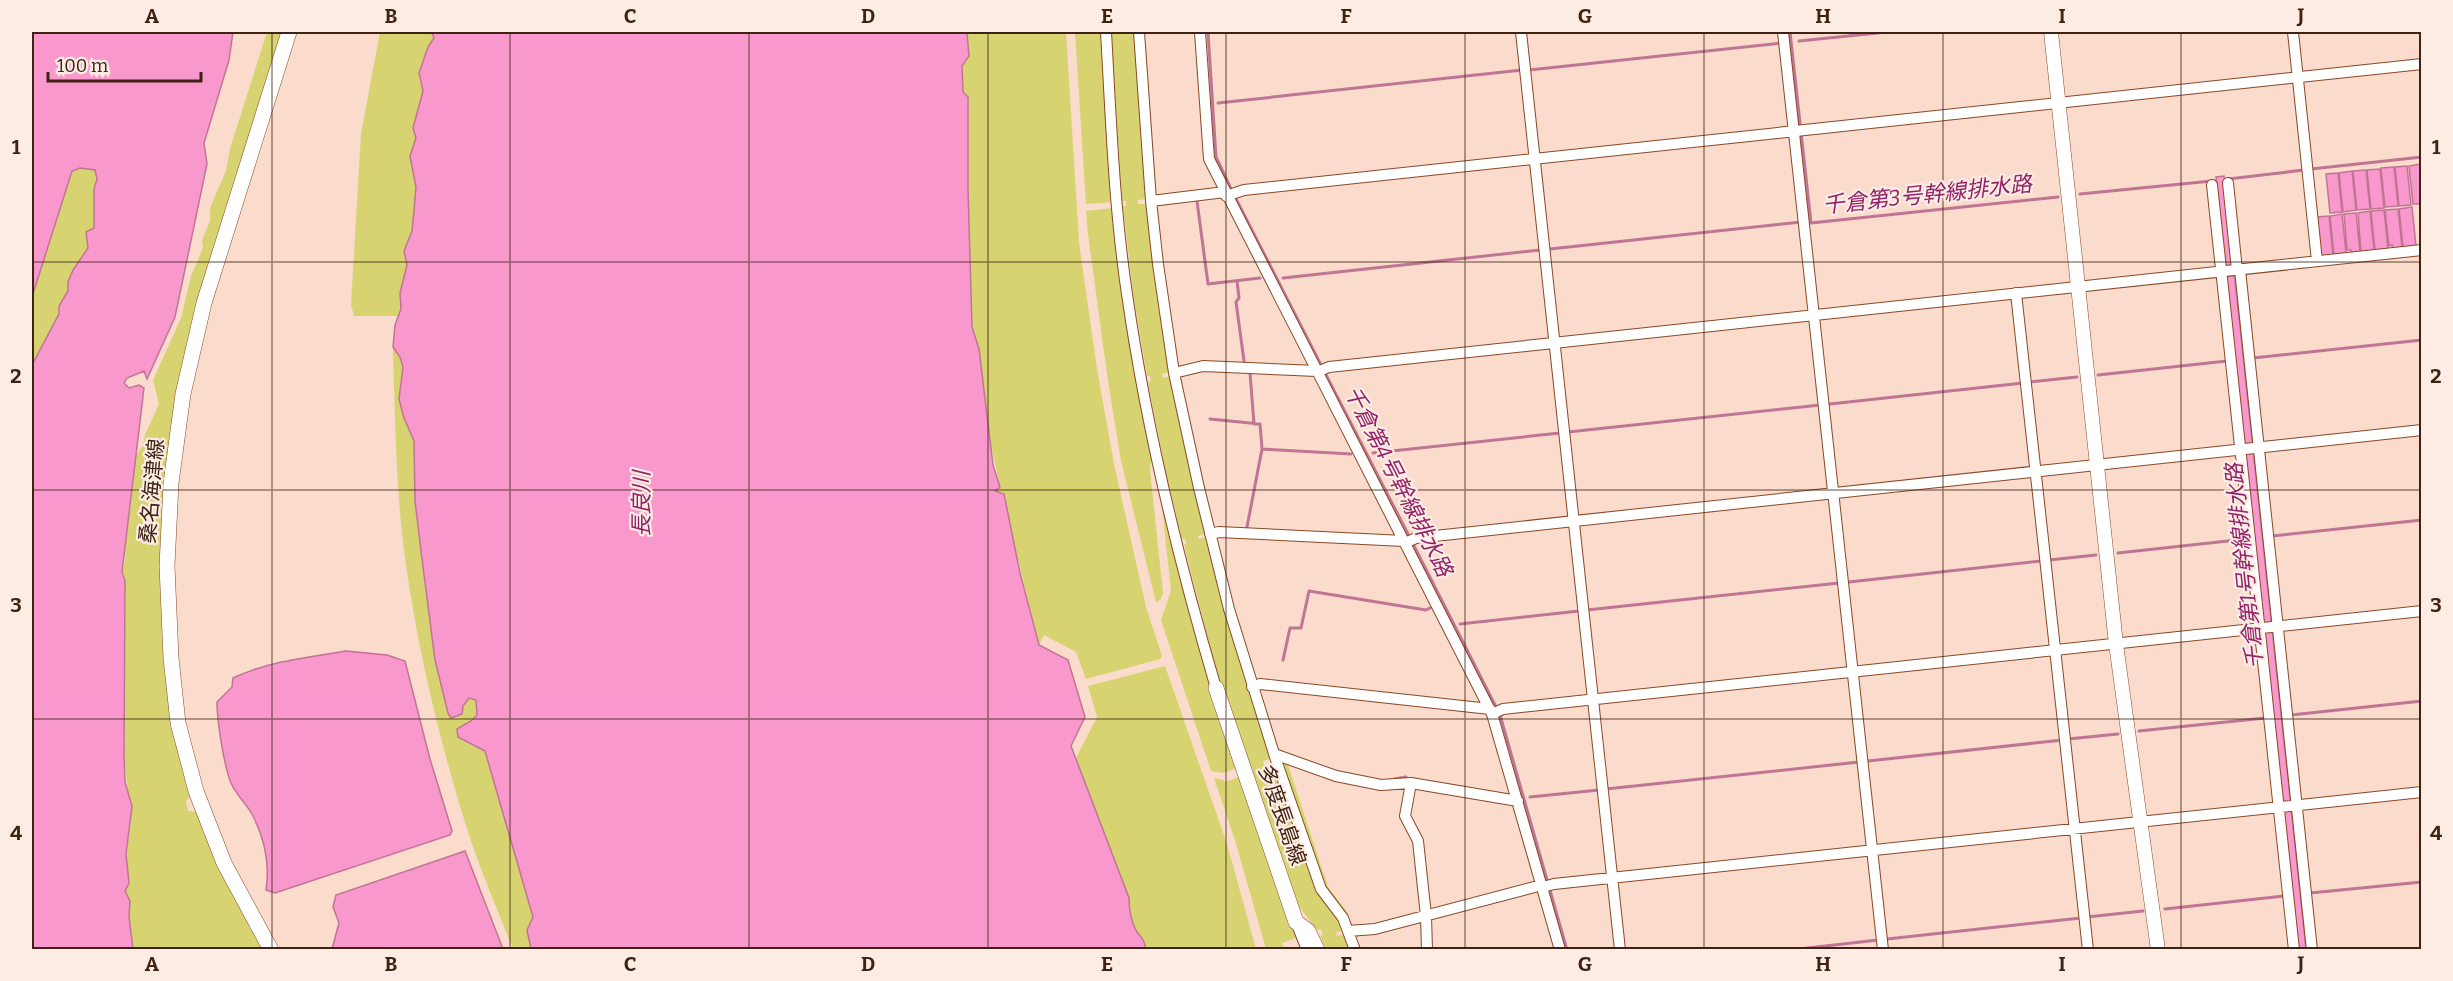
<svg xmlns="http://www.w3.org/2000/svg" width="2453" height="981" viewBox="0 0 2453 981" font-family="Bitter,'Noto Sans JP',serif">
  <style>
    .green { fill: #d6d370 }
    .water { fill: #f998cc; stroke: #c17594; stroke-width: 1.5 }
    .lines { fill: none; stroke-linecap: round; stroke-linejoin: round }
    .stream { stroke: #c17594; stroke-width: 3 }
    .minor-casing { stroke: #8a4825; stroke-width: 12 }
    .tertiary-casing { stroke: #8a4825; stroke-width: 15 }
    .secondary-casing { stroke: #8a4825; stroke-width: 16 }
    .minor { stroke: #fff; stroke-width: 10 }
    .tertiary { stroke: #fff; stroke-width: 14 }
    .secondary { stroke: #fff; stroke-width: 15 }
    .grid { fill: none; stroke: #3e2213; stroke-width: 1.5; stroke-opacity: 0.55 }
    .labels { text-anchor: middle; stroke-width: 4.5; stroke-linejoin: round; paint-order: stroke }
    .street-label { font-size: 21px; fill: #3e2213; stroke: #fcece4 }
    .water-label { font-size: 22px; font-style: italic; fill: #932369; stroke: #fcece4 }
    .neatline { fill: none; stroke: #3e2213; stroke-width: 2 }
    .grid-label { font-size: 20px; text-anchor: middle; font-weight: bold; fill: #3e2213 }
  </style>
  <rect width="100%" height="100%" fill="#fadbcc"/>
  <path class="green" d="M 267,32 L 281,32 L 213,249 L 195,318 L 163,553 L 191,795 L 186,801 L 188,811 L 197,812 C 215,861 239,905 265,949 L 133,950 L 129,917 L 130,901 L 125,891 L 129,883 L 126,854 L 131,821 L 124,757 L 125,581 L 122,572 L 125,561 L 129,388 L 139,385 L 144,388 L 136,455 L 143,446 L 145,435 L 159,404 L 153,380 L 181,318 L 191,276 L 203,248 L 202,240 L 210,221 L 210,208 L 226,171 L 230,149 Z
    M 380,32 L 426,32 L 432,33 L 434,38 C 428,46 418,68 419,78 C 419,83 424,86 423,92 C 419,106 411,123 416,138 L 410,156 L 416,187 L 414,210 L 412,231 L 406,245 L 407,265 L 400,293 L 401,309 L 398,316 L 354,316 L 351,305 L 361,134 Z
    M 963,32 L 1066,32 L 1079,243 L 1097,369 L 1114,464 L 1146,607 L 1162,656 L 1160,659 L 1086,679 L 1076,652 L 1044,635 L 1039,645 L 1002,493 L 995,491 L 1000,487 L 989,435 L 979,349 L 972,327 L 968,189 L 968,97 L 963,93 L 962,66 L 968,60 L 967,34 Z
    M 1075,32 L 1101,32 L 1112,202 L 1086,204 Z
    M 1111,32 L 1136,32 L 1147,199 L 1138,200 L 1138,204 L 1148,204 L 1170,372 L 1162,374 L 1163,378 L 1171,376 L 1206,533 L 1198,536 L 1199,539 L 1207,537 L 1272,758 L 1263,761 L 1264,766 L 1274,763 L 1319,893 L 1345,929 L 1336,933 L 1337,936 L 1346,934 L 1353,949 L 1326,949 L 1320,936 L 1323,935 L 1321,929 L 1317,930 L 1294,900 L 1249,773 L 1253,771 L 1251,765 L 1247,766 L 1220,686 L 1184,545 L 1187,543 L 1185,539 L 1182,539 L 1165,468 L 1148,382 L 1151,381 L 1150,376 L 1147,376 L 1133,292 L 1123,206 L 1126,206 L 1126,201 L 1122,201 Z
    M 80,168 L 96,170 L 94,228 L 86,232 L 88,248 L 73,270 L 68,282 L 68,291 L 59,306 L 59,314 L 32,365 L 32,297 L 72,171 Z
    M 1112,208 C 1121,293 1134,376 1151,459 L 1150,470 L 1163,593 L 1160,600 L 1156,602 L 1121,461 L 1107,374 L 1088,234 L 1086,211 Z
    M 393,347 C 409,368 399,375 400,396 C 402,413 410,426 414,441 L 435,660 L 448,713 L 458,714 L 463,712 L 463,706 L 469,698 L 476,700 L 477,714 L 471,721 L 466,742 L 485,751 L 533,917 L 527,930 L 531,949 L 513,949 C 498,911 482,874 469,835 C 441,747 419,656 406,565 C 396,494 395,420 393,347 Z
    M 1160,488 L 1237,768 L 1223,773 L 1211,771 L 1161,620 L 1171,591 Z
    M 1165,666 L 1227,844 L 1256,949 L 1145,949 C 1145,940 1142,939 1137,932 C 1131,922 1129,909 1129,898 L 1076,758 L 1097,717 L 1088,686 Z
    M 1287,762 L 1328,887 L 1347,912 L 1351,924 L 1325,890 L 1282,764 Z
    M 1240,777 L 1296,938 L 1282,943 L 1284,949 L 1266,949 L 1235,840 L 1214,778 L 1223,780 L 1225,782 Z"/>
  <path class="water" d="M 32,32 L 233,32 L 229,60 L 204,143 L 207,164 L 175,317 L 147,379 L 144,371 L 127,378 L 124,383 L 129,388 L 139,385 L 144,388 L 122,572 L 125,581 L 124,757 L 125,782 L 132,806 L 126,854 L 129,883 L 125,891 L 130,901 L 129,917 L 133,949 L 32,949 L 32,365 L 59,314 L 59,306 L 68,291 L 68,282 L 73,270 L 88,248 L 86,232 L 94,228 L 94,189 L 97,179 L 95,170 L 80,168 L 72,171 L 32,297 Z
    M 426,32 L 963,32 L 967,34 L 969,56 L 962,66 L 963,92 L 968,97 L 968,189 L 972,327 L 979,349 L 993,465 L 1000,487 L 995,491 L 1004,494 L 1020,573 L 1039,645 L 1068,660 L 1085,717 L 1071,746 L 1129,898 C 1129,909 1131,922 1137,932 C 1142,939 1145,940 1145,949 L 531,949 L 527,930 L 533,917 L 485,751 L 458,737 L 457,729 L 471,721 L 477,715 L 476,700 L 469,698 L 463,706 L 462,714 L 451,718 L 448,713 L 435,660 L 421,551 L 415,501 L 414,441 L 404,418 L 399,399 L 403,367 L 400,357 L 393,347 L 395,325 L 401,309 L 400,293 L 407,265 L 404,251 L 412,231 L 414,210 L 416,187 L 410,156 L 416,138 L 413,128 L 423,91 L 419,73 L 428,47 L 434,38 L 432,33 Z
    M 2421,164 L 2421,204 L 2413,204 L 2409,166 Z
    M 2407,166 L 2411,205 L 2399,206 L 2395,167 Z
    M 2394,167 L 2398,206 L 2385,207 L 2381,168 Z
    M 2380,169 L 2384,208 L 2371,209 L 2367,170 Z
    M 2366,170 L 2370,209 L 2357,210 L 2353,171 Z
    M 2352,171 L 2356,210 L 2343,212 L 2339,173 Z
    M 2338,173 L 2342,212 L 2330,213 L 2326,174 Z
    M 2224,176 L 2306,949 L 2297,949 L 2216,177 Z
    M 2412,207 L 2416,246 L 2403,247 L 2399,209 Z
    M 2398,209 L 2402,248 L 2393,249 L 2392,245 L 2389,246 L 2385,210 Z
    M 2384,210 L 2388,249 L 2375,250 L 2371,211 Z
    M 2370,211 L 2374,250 L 2361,252 L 2358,213 Z
    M 2356,213 L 2360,252 L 2351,253 L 2351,250 L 2347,250 L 2344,214 Z
    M 2342,214 L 2346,253 L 2334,255 L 2330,216 Z
    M 2329,216 L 2333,255 L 2321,256 L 2317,217 Z
    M 346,651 L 387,655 L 405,661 L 430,759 L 452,831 L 450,835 L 275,893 L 266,890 C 270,864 264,837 252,814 C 246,803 236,795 231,783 C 224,766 217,721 217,702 L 232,687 L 233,678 C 269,661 307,658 346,651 Z
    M 465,851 L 503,949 L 332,949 L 339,923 L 333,907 L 336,895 Z"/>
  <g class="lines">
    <path class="stream" d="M 1208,32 L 1216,157 L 1232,191
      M 1790,32 L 1811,223 L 2058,197
      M 1799,41 L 1887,32
      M 1529,70 L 1782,43
      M 1218,103 L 1522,70
      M 2311,169 L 2422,157
      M 2228,179 L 2304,170
      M 2080,194 L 2212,181
      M 1235,197 L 1322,367
      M 1197,201 L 1208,284 L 1260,278
      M 1550,249 L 1801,222
      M 1283,278 L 1540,250
      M 1237,281 L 1239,298 L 1236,302 L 1244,361
      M 2253,358 L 2422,340
      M 1250,373 L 1254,424
      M 1325,373 L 1410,538
      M 2098,375 L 2227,361
      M 2030,382 L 2077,377
      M 1830,404 L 2023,383
      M 1210,419 L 1260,424 L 1262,449 L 1351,454
      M 1568,432 L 1820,405
      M 1373,453 L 1560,433
      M 1247,527 L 1262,449
      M 2272,536 L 2422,520
      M 1413,544 L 1497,709
      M 2118,553 L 2246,539
      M 2049,560 L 2096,555
      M 1849,582 L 2041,561
      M 1587,610 L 1839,583
      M 1460,624 L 1579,611
      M 1283,660 L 1290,628 L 1301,628 L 1309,591 L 1426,610 L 1430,608
      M 1500,715 L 1567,950
      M 2291,715 L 2422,701
      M 2139,731 L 2265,718
      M 2068,739 L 2118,734
      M 1868,761 L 2063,740
      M 1394,779 L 1406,777
      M 1606,789 L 1859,762
      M 1530,797 L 1599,790
      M 2310,893 L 2422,882
      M 2165,909 L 2284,896
      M 2087,917 L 2143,911
      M 1887,939 L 2081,918
      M 1790,950 L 1878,940"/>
    <defs>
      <path id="minor" d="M 1106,32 C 1111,119 1114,207 1127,294 C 1146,427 1178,559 1216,688
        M 1139,32 L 1151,201 L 1158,264 L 1174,373 L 1199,488 L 1229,609 L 1276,760 L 1321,889 L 1343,918 L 1355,950
        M 1200,32 L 1209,159 L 1492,714 L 1560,950
        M 1521,32 L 1620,950
        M 1783,32 L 1883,950
        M 2293,32 L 2317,261
        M 2228,183 L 2237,270
        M 2212,185 L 2294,950
        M 1226,196 L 1244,190 L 2422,64
        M 1151,201 L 1225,192
        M 2240,270 L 2312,950
        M 2016,293 L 2088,950
        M 1317,372 L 1329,367 L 2422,250
        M 1174,373 L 1203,366 L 1317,371
        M 1210,534 L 1219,532 L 1404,541
        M 1405,543 L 1416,538 L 2422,430
        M 1252,687 L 1260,684 L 1490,709
        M 1492,714 L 1503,709 L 2422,611
        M 1274,754 L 1336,776 L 1381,785 L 1411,783 L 1518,801
        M 1411,783 L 1405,816 L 1418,841 L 1426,916 L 1427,950
        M 1543,887 L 1554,884 L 2422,792
        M 1296,922 L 1307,950
        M 1348,931 L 1375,929 L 1542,885"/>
      <path id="tertiary" d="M 2051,32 L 2116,644 L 2158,950"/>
      <path id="secondary" d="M 1216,688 L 1296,922 L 1308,931 L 1317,950
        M 271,950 L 224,863 L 196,791 L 178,723 L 171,658 L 167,566 L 171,483 L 183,394 L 204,303 L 289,32"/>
    </defs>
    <use href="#minor" class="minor-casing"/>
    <use href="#tertiary" class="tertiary-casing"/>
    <use href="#secondary" class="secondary-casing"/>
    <use href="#minor" class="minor"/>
    <use href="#tertiary" class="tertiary"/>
    <use href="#secondary" class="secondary"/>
  </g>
  <path class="grid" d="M 272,32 L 272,950M 510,32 L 510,950M 749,32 L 749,950M 988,32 L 988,950M 1226,32 L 1226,950M 1465,32 L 1465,950M 1704,32 L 1704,950M 1943,32 L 1943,950M 2181,32 L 2181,950M 32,262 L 2422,262M 32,490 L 2422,490M 32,719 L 2422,719"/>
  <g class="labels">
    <g class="street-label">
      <text transform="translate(152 491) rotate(-85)" y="7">桑名海津線</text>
      <text transform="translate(1282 815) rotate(71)" y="7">多度長島線</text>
    </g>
    <g class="water-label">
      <text transform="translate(1927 194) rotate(-6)" y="8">千倉第3号幹線排水路</text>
      <text transform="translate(1399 481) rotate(63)" y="8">千倉第4号幹線排水路</text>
      <text transform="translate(641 504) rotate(-90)" y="8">長良川</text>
      <text transform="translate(2244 566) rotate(-96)" y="8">千倉第1号幹線排水路</text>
    </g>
  </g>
  <rect width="2453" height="981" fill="none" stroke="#fcece4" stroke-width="66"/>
  <path d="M48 72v9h153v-9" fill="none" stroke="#3e2213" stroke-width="3"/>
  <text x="57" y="72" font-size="18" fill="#3e2213" stroke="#fcece4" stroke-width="4.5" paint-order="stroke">100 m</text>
  <rect x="33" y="33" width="2387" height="915" class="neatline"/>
  <g class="grid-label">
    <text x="152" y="23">A</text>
    <text x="391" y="23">B</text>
    <text x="630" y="23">C</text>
    <text x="868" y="23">D</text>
    <text x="1107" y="23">E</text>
    <text x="1346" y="23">F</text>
    <text x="1585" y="23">G</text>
    <text x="1823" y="23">H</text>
    <text x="2062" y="23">I</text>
    <text x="2301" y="23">J</text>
    <text x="16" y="154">1</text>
    <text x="2436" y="154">1</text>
    <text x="16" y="383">2</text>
    <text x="2436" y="383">2</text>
    <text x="16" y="612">3</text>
    <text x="2436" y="612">3</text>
    <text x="16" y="840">4</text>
    <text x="2436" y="840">4</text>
    <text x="152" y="971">A</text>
    <text x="391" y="971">B</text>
    <text x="630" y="971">C</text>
    <text x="868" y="971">D</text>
    <text x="1107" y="971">E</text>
    <text x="1346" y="971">F</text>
    <text x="1585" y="971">G</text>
    <text x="1823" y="971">H</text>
    <text x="2062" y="971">I</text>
    <text x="2301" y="971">J</text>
  </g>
</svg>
